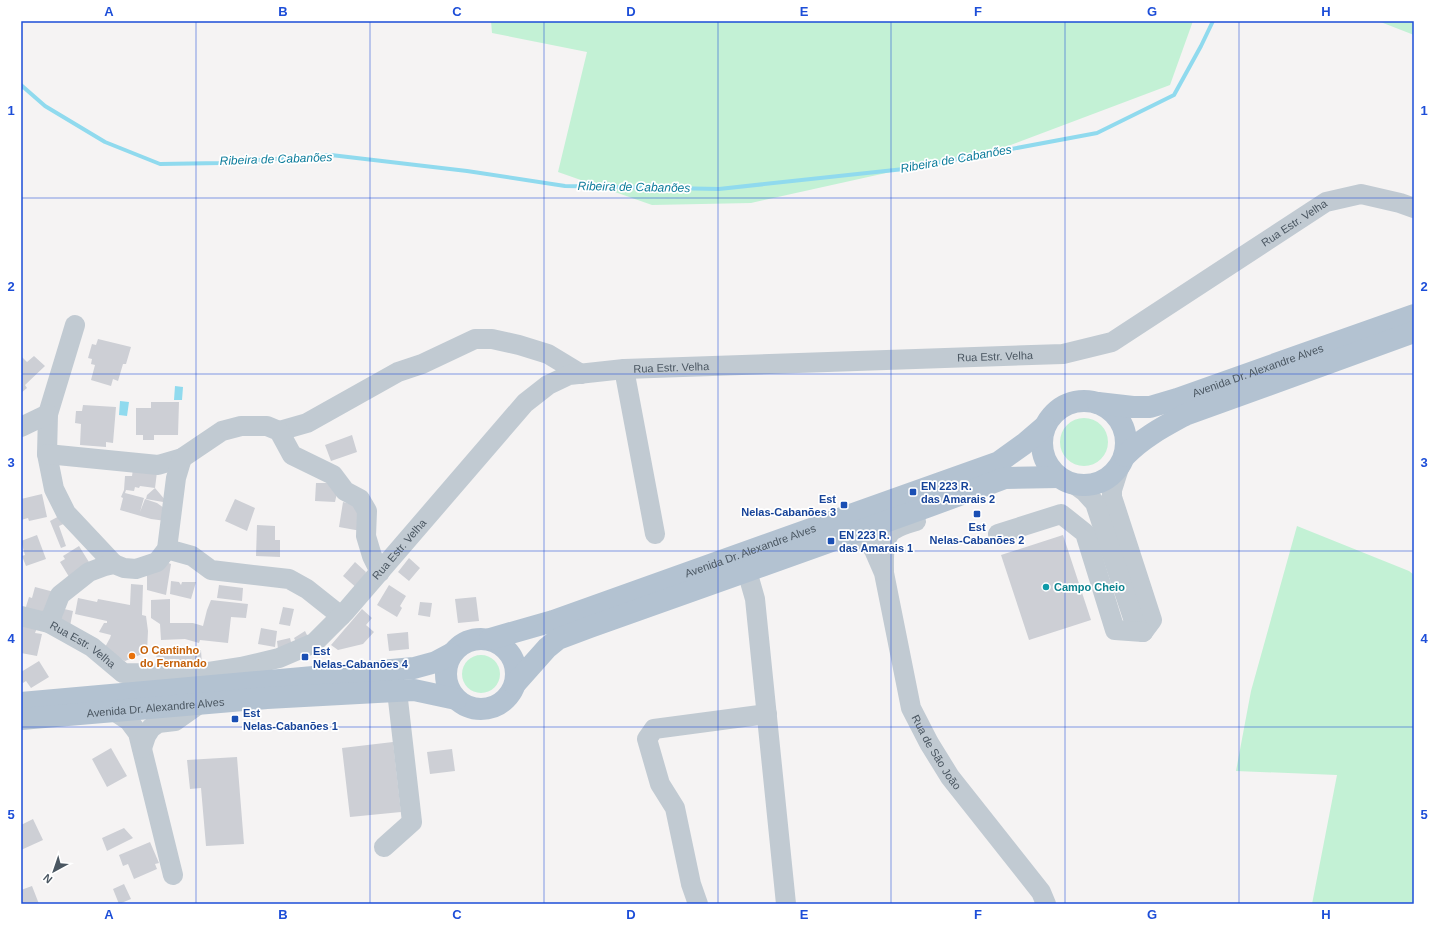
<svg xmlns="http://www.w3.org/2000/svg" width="1435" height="925" viewBox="0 0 1435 925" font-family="Helvetica,sans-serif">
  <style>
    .green { fill: #c3f1d5 }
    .water { fill: #90daee }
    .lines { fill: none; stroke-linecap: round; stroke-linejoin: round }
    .stream { stroke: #90daee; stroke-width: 4 }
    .building { fill: #cdcfd5 }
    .minor { stroke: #c1cad2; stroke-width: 20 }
    .major { stroke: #b3c2d1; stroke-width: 22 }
    .grid { fill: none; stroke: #1d4ed8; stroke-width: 1; stroke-opacity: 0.55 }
    .transit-dot { fill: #1a4fb4; stroke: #fff; stroke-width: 1.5 }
    .culture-dot { fill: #0f9aa8; stroke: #fff; stroke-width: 1.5 }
    .food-dot { fill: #e8710a; stroke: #fff; stroke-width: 1.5 }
    .labels { text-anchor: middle; stroke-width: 3.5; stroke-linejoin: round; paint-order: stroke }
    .street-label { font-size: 11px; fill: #4a5661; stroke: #fff }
    .transit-label { font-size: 11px; font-weight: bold; fill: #164399; stroke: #fff; text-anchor: start }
    .culture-label { font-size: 11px; font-weight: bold; fill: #0d838f; stroke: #fff; text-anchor: start }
    .food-label { font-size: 11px; font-weight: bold; fill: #c56008; stroke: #fff; text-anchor: start }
    .water-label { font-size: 12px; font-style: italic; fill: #0c7c9b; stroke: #fff }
    .neatline { fill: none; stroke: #1d4ed8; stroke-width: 1.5 }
    .grid-label { font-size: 13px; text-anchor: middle; font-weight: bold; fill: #1d4ed8 }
  </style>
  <rect width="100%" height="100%" fill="#f5f3f3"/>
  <path class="green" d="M 491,21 L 1193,21 L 1170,85 L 1008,146 L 751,203 L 652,205 L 558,172 L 587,52 L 492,33 Z
    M 1378,21 L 1414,21 L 1414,35 Z
    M1060 442a24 24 0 1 1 48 0a24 24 0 1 1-48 0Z
    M 1297,526 L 1409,571 L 1414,575 L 1414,904 L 1312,904 L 1337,775 L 1236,771 L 1251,691 Z
    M462 674a19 19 0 1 1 38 0a19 19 0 1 1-38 0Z"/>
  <path class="water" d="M 175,386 L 183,387 L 182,400 L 174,400 Z
    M 120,401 L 129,402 L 127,416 L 119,415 Z"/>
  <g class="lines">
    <path class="stream" d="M 21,85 L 45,106 L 105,142 L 160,164 L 221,163 L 331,155 L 467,171 L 565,186 L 719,189 L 904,169 L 1097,133 L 1174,95 L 1201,46 L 1213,21"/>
  </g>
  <path class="building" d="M 98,339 L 131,347 L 126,364 L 123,364 L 118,381 L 113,379 L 111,386 L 91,380 L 95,365 L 91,364 L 92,359 L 88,358 L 92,344 L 96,345 Z
    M 21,356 L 27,362 L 34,356 L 45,366 L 25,385 L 27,388 L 21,393 Z
    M 151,402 L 179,402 L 178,435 L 154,435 L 154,440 L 143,440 L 143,435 L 136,435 L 136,408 L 151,408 Z
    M 83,405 L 116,407 L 113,443 L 106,442 L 106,447 L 80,445 L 81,424 L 75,423 L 76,411 L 82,411 Z
    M 352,435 L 357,452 L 331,461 L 325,445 Z
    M 133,469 L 157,472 L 155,488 L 140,486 L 139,488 L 135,487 L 134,491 L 126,490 L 125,493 L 144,498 L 140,512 L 145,499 L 157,503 L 164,508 L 166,521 L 151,519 L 120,510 L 123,498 L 121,497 L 124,490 L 125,476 L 132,476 Z
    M 316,483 L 333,483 L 337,493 L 335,502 L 315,501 Z
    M 155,488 L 166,501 L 163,502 L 146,499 L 147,495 Z
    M 42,494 L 47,517 L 29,521 L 28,518 L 21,520 L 21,499 Z
    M 235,499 L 255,508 L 247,531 L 225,521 Z
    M 343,502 L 359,506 L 361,531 L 339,527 Z
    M 63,514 L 68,522 L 59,526 L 66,546 L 61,548 L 50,521 Z
    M 257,525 L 275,526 L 275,540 L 280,540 L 280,557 L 256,556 Z
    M 37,535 L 46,559 L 26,566 L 22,556 L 25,555 L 21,541 Z
    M 1063,535 L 1091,620 L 1029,640 L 1001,555 Z
    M 79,546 L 92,567 L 71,580 L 60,562 L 65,559 L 63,556 Z
    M 409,558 L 420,568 L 409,581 L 398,572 Z
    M 166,562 L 171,564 L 166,595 L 147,590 L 147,574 Z
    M 355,562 L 366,572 L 358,589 L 343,576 Z
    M 171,581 L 179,582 L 181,585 L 182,582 L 196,582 L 191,599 L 170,594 Z
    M 131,584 L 143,585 L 142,615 L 146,616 L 148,631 L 147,652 L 125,661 L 104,649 L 110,638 L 111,635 L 99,632 L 104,623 L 107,623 L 107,621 L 75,614 L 78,598 L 97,602 L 98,599 L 130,605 Z
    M 219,585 L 243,588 L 242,601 L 217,598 Z
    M 389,585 L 406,596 L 400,606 L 402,608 L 397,617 L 377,605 Z
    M 35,587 L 58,593 L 52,616 L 25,610 L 29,597 L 32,598 Z
    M 476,597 L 479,621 L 458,623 L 455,599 Z
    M 170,599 L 170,623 L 193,623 L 203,626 L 207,610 L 211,600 L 248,604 L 246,618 L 231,617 L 228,643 L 200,640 L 199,643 L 185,639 L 161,640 L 160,624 L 151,618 L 151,600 Z
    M 420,602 L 432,603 L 430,617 L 418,615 Z
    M 283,607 L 294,609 L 290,626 L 279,624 Z
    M 64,609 L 73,611 L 70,626 L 60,620 Z
    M 362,609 L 372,618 L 366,625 L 374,632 L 363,644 L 338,650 L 331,645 Z
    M 21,625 L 37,628 L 35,633 L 42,634 L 37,656 L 21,653 Z
    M 261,628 L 277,631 L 275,647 L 258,644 Z
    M 305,631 L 308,637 L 297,644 L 294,638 Z
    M 408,632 L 409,649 L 389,651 L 387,634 Z
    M 290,638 L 292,646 L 278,649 L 277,641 Z
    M 187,648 L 187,651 L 201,650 L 202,666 L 157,666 L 156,650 Z
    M 39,661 L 49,677 L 31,688 L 26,681 L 23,683 L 21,680 L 21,672 Z
    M 393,742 L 401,812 L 350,817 L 342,748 Z
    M 111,748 L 127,776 L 107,787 L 92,759 Z
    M 452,749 L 455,771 L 430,774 L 427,752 Z
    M 237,757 L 244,844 L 206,846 L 201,788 L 190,789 L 187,760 Z
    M 33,819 L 43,840 L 21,850 L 21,825 Z
    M 124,828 L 133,838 L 107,851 L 102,838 Z
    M 150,842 L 159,863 L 155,864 L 157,869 L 134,879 L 128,864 L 123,866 L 119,855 Z
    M 124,884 L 131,899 L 119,904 L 113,889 Z
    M 32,886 L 39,904 L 21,904 L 21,890 Z"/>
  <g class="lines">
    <g class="minor">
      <path d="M 75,325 L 48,414 L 47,454 L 54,489 L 66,513 L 114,564"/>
      <path d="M 624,369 L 655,534"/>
      <path d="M 21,427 L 48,414"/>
      <path d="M 279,431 L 307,423 L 398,372 L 422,364 L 475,339 L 492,339 L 519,345 L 548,354 L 581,374"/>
      <path d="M 47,454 L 158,465 L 182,458 L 222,431 L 241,426 L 267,426 L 279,431 L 292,455 L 333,475 L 345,491 L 360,499 L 367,511 L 366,536 L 372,556 L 380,572"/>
      <path d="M 1119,468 L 1112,490 L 1112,497 L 1152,620 L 1143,632"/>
      <path d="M 1074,484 L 1085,492 L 1095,503 L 1135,624 L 1143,632"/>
      <path d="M 998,534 L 1061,514 L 1085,533 L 1115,630 L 1143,632"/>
      <path id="s1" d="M 849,535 L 866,541 L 870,544 L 874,550 L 884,573 L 911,708 L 929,743 L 950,777 L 1041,892 L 1046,904"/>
      <path d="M 167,549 L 192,556 L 211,570 L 289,579 L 307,589 L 341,616"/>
      <path d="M 747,571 L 755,599 L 786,904"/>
      <path d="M 884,571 C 884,559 882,535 895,529 C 902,525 910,523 916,521"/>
      <path id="s2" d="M 21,616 L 49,623 L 67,633 L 92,647 L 123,673 L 196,674 L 241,667 L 279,658 L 314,643 L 345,612 L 525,403 L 548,385 L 569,375 L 624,369 L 1063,354 L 1112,342 L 1326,202 L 1361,194 L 1400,203 L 1414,208"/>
      <path d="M 49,623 L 60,595 L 89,572 L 105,566 L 114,564 L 124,568 L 136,569 L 157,562 L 167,549 L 176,478 L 182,458"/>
      <path d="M 114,711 L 129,721 L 138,733 L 173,875"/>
      <path d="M 142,748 L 146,736 L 151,728 L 158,723 L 175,721 L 199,704"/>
      <path d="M 384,847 L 412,822 L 397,691"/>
      <path d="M 698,904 L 691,884 L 675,808 L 660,784 L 647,739 L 654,729 L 767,714"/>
    </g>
    <g class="major">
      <circle cx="1084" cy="443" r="42"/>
      <path id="s3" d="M 1098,403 L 1133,407 L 1150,407 L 1177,399 L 1414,315"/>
      <path d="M 1125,456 C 1142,438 1163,427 1185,415 L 1414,332"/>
      <circle cx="481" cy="674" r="35"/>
      <path id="s4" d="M 490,639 L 553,621 L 999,462 L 1024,444 L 1045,426"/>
      <path d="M 515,684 L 547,648 L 558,639 L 590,627 L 927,507 L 1005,478 L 1059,477"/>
      <path d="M 21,703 L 414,668 L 436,662 L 451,654"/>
      <path id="s5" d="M 21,719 L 267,698 L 414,690 L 456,699"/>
    </g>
  </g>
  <path class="grid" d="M 196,21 L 196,904M 370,21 L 370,904M 544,21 L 544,904M 718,21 L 718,904M 891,21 L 891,904M 1065,21 L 1065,904M 1239,21 L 1239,904M 21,198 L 1414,198M 21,374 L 1414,374M 21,551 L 1414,551M 21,727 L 1414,727"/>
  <g class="transit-dot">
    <rect x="909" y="488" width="8" height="8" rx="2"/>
    <rect x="840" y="501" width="8" height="8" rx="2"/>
    <rect x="973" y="510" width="8" height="8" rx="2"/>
    <rect x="827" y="537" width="8" height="8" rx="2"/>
    <rect x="301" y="653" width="8" height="8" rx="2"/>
    <rect x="231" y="715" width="8" height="8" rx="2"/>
  </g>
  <circle class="culture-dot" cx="1046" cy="587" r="4"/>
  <circle class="food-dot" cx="132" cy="656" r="4"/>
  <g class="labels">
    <g class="street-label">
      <text dy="4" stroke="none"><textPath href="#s2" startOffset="1449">Rua Estr. Velha</textPath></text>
      <text dy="4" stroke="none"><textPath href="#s2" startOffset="1113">Rua Estr. Velha</textPath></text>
      <text dy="4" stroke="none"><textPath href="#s2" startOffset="789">Rua Estr. Velha</textPath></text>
      <text dy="4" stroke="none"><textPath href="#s3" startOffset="166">Avenida Dr. Alexandre Alves</textPath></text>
      <text dy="4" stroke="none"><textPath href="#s2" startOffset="441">Rua Estr. Velha</textPath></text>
      <text dy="4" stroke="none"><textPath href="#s4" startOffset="275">Avenida Dr. Alexandre Alves</textPath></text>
      <text dy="4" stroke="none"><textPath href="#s2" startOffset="69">Rua Estr. Velha</textPath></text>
      <text dy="4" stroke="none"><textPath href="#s5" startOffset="135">Avenida Dr. Alexandre Alves</textPath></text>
      <text dy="4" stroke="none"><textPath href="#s1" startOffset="244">Rua de São João</textPath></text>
    </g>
    <g class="transit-label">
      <text x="921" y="490">EN 223 R.<tspan x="921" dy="13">das Amarais 2</tspan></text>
      <text x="836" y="503" text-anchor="end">Est<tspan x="836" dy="13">Nelas-Cabanões 3</tspan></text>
      <text x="977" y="531" text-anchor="middle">Est<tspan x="977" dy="13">Nelas-Cabanões 2</tspan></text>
      <text x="839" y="539">EN 223 R.<tspan x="839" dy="13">das Amarais 1</tspan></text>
      <text x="313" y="655">Est<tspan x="313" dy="13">Nelas-Cabanões 4</tspan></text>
      <text x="243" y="717">Est<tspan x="243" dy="13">Nelas-Cabanões 1</tspan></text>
    </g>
    <g class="culture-label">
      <text x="1054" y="591">Campo Cheio</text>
    </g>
    <g class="food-label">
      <text x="140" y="654">O Cantinho<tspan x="140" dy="13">do Fernando</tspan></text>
    </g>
    <g class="water-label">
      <text transform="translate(276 159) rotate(-2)" y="4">Ribeira de Cabanões</text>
      <text transform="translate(956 159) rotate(-10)" y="4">Ribeira de Cabanões</text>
      <text transform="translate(634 187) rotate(1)" y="4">Ribeira de Cabanões</text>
    </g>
  </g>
  <rect width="1435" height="925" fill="none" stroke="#ffffff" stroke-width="44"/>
  <g transform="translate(54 871) rotate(220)" stroke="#ffffff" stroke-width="3" paint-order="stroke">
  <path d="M0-3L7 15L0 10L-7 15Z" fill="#4a5661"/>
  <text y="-6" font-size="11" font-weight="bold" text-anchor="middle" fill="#4a5661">N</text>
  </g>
  <rect x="22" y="22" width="1391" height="881" class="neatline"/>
  <g class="grid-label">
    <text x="109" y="16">A</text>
    <text x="283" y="16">B</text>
    <text x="457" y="16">C</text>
    <text x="631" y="16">D</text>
    <text x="804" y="16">E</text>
    <text x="978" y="16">F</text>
    <text x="1152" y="16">G</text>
    <text x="1326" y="16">H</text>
    <text x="11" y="115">1</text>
    <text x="1424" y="115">1</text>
    <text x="11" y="291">2</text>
    <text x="1424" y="291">2</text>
    <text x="11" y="467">3</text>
    <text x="1424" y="467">3</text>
    <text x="11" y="643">4</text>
    <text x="1424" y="643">4</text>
    <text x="11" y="819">5</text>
    <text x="1424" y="819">5</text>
    <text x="109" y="919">A</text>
    <text x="283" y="919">B</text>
    <text x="457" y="919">C</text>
    <text x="631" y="919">D</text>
    <text x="804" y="919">E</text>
    <text x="978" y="919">F</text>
    <text x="1152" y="919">G</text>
    <text x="1326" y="919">H</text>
  </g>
</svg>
